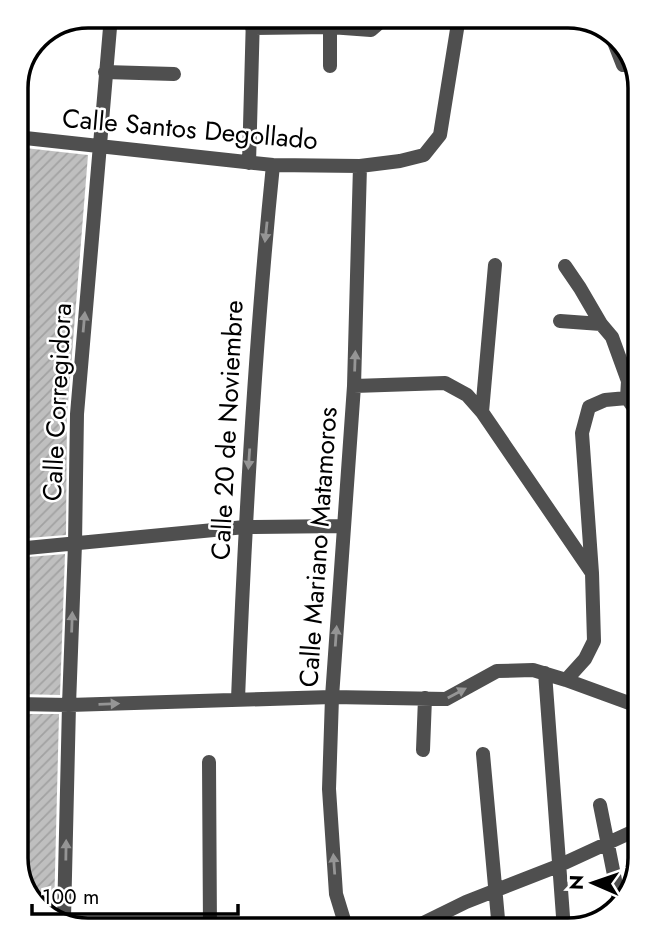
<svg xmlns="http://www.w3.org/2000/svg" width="656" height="946" viewBox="0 0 656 946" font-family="Jost,sans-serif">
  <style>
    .building { fill: url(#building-hatch) }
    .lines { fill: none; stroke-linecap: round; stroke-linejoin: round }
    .street { stroke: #4f4f4f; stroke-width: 14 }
    .oneway { fill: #959595 }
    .labels { text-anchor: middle; stroke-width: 5; stroke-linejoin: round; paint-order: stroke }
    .street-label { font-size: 26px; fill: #000; stroke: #fff }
    .rim { fill: none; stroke: #000; stroke-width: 3.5 }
  </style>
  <defs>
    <pattern id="building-hatch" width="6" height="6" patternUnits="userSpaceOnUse" patternTransform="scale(1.75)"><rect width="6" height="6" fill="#bfbfbf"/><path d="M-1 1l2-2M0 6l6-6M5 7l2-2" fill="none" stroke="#a2a2a2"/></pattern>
  </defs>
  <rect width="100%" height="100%" fill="#fff"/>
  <path class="building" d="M 16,147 L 88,155 L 67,416 L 66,535 L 16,539 Z
    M 65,554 L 60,695 L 16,694 L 16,558 Z
    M 16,714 L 59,714 L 54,912 L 25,894 L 16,858 Z"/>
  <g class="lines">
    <path class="street" d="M 252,28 L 330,27 L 371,30 L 378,24 L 379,16
      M 614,42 L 623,65
      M 330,66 L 330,27
      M 105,72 L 174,74
      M 16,137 L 273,165 L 360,166 L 400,161 L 424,155 L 440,135 L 458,23 L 457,16
      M 249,163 L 253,16
      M 565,266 L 580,288 L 601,324 L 612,337 L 628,381 L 627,398 L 634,408 L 640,426
      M 560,321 L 601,324
      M 354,386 L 445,383 L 467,395 L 482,412 L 592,573
      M 482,412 L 495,265
      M 16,549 L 245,527 L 344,526
      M 545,673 L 564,930
      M 566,680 L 585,659 L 594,641 L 592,573 L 582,433 L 589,407 L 605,400 L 627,398
      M 238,699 C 245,520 255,342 273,165
      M 16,704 L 69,705 L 332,697 L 446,699 L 497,671 L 533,670 L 566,680 L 640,707
      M 423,750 L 425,698
      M 483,754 L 499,930
      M 209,762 L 210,930
      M 600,805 L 620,905
      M 64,918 L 69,705 L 75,544 L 77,414 L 111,16
      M 347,930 L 336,894 L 329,789 L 332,697 L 354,386 L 360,166
      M 409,930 L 466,902 L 558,866 L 634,831"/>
  </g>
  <defs><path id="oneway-solid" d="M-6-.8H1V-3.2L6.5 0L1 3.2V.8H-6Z" transform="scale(1.75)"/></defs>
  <g class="oneway">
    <use href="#oneway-solid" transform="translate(266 232) rotate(96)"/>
    <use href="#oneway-solid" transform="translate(84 322) rotate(-85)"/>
    <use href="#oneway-solid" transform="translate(355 361) rotate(-88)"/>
    <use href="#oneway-solid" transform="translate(249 459) rotate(94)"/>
    <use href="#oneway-solid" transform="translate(72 622) rotate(-88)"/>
    <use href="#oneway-solid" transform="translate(336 636) rotate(-86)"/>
    <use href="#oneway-solid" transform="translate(457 693) rotate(-28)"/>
    <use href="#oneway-solid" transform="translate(109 704) rotate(-2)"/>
    <use href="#oneway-solid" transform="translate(66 850) rotate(-89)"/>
    <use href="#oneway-solid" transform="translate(334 864) rotate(-94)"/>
  </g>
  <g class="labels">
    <g class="street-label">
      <text transform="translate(190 129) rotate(5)" y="9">Calle Santos Degollado</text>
      <text transform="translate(57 402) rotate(-87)" y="9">Calle Corregidora</text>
      <text transform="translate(227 430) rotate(-87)" y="9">Calle 20 de Noviembre</text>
      <text transform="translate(318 547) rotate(-86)" y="9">Calle Mariano Matamoros</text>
    </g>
  </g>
  <path d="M0 0H656V946H0ZM88 28H568A60 60 0 0 1 628 88V858A60 60 0 0 1 568 918H88A60 60 0 0 1 28 858V88A60 60 0 0 1 88 28Z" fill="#fff" fill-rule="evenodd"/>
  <path class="rim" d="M88 28H568A60 60 0 0 1 628 88V858A60 60 0 0 1 568 918H88A60 60 0 0 1 28 858V88A60 60 0 0 1 88 28Z"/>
  <g transform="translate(593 883) rotate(272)" stroke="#ffffff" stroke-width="5" paint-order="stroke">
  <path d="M0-5L12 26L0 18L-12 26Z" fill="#000000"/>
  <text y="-10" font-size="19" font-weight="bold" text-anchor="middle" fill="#000000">N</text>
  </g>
  <path d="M32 904v10h206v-10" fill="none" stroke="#000000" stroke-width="3.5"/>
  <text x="42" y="904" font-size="21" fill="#000000" stroke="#ffffff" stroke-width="5" paint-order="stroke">100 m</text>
</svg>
